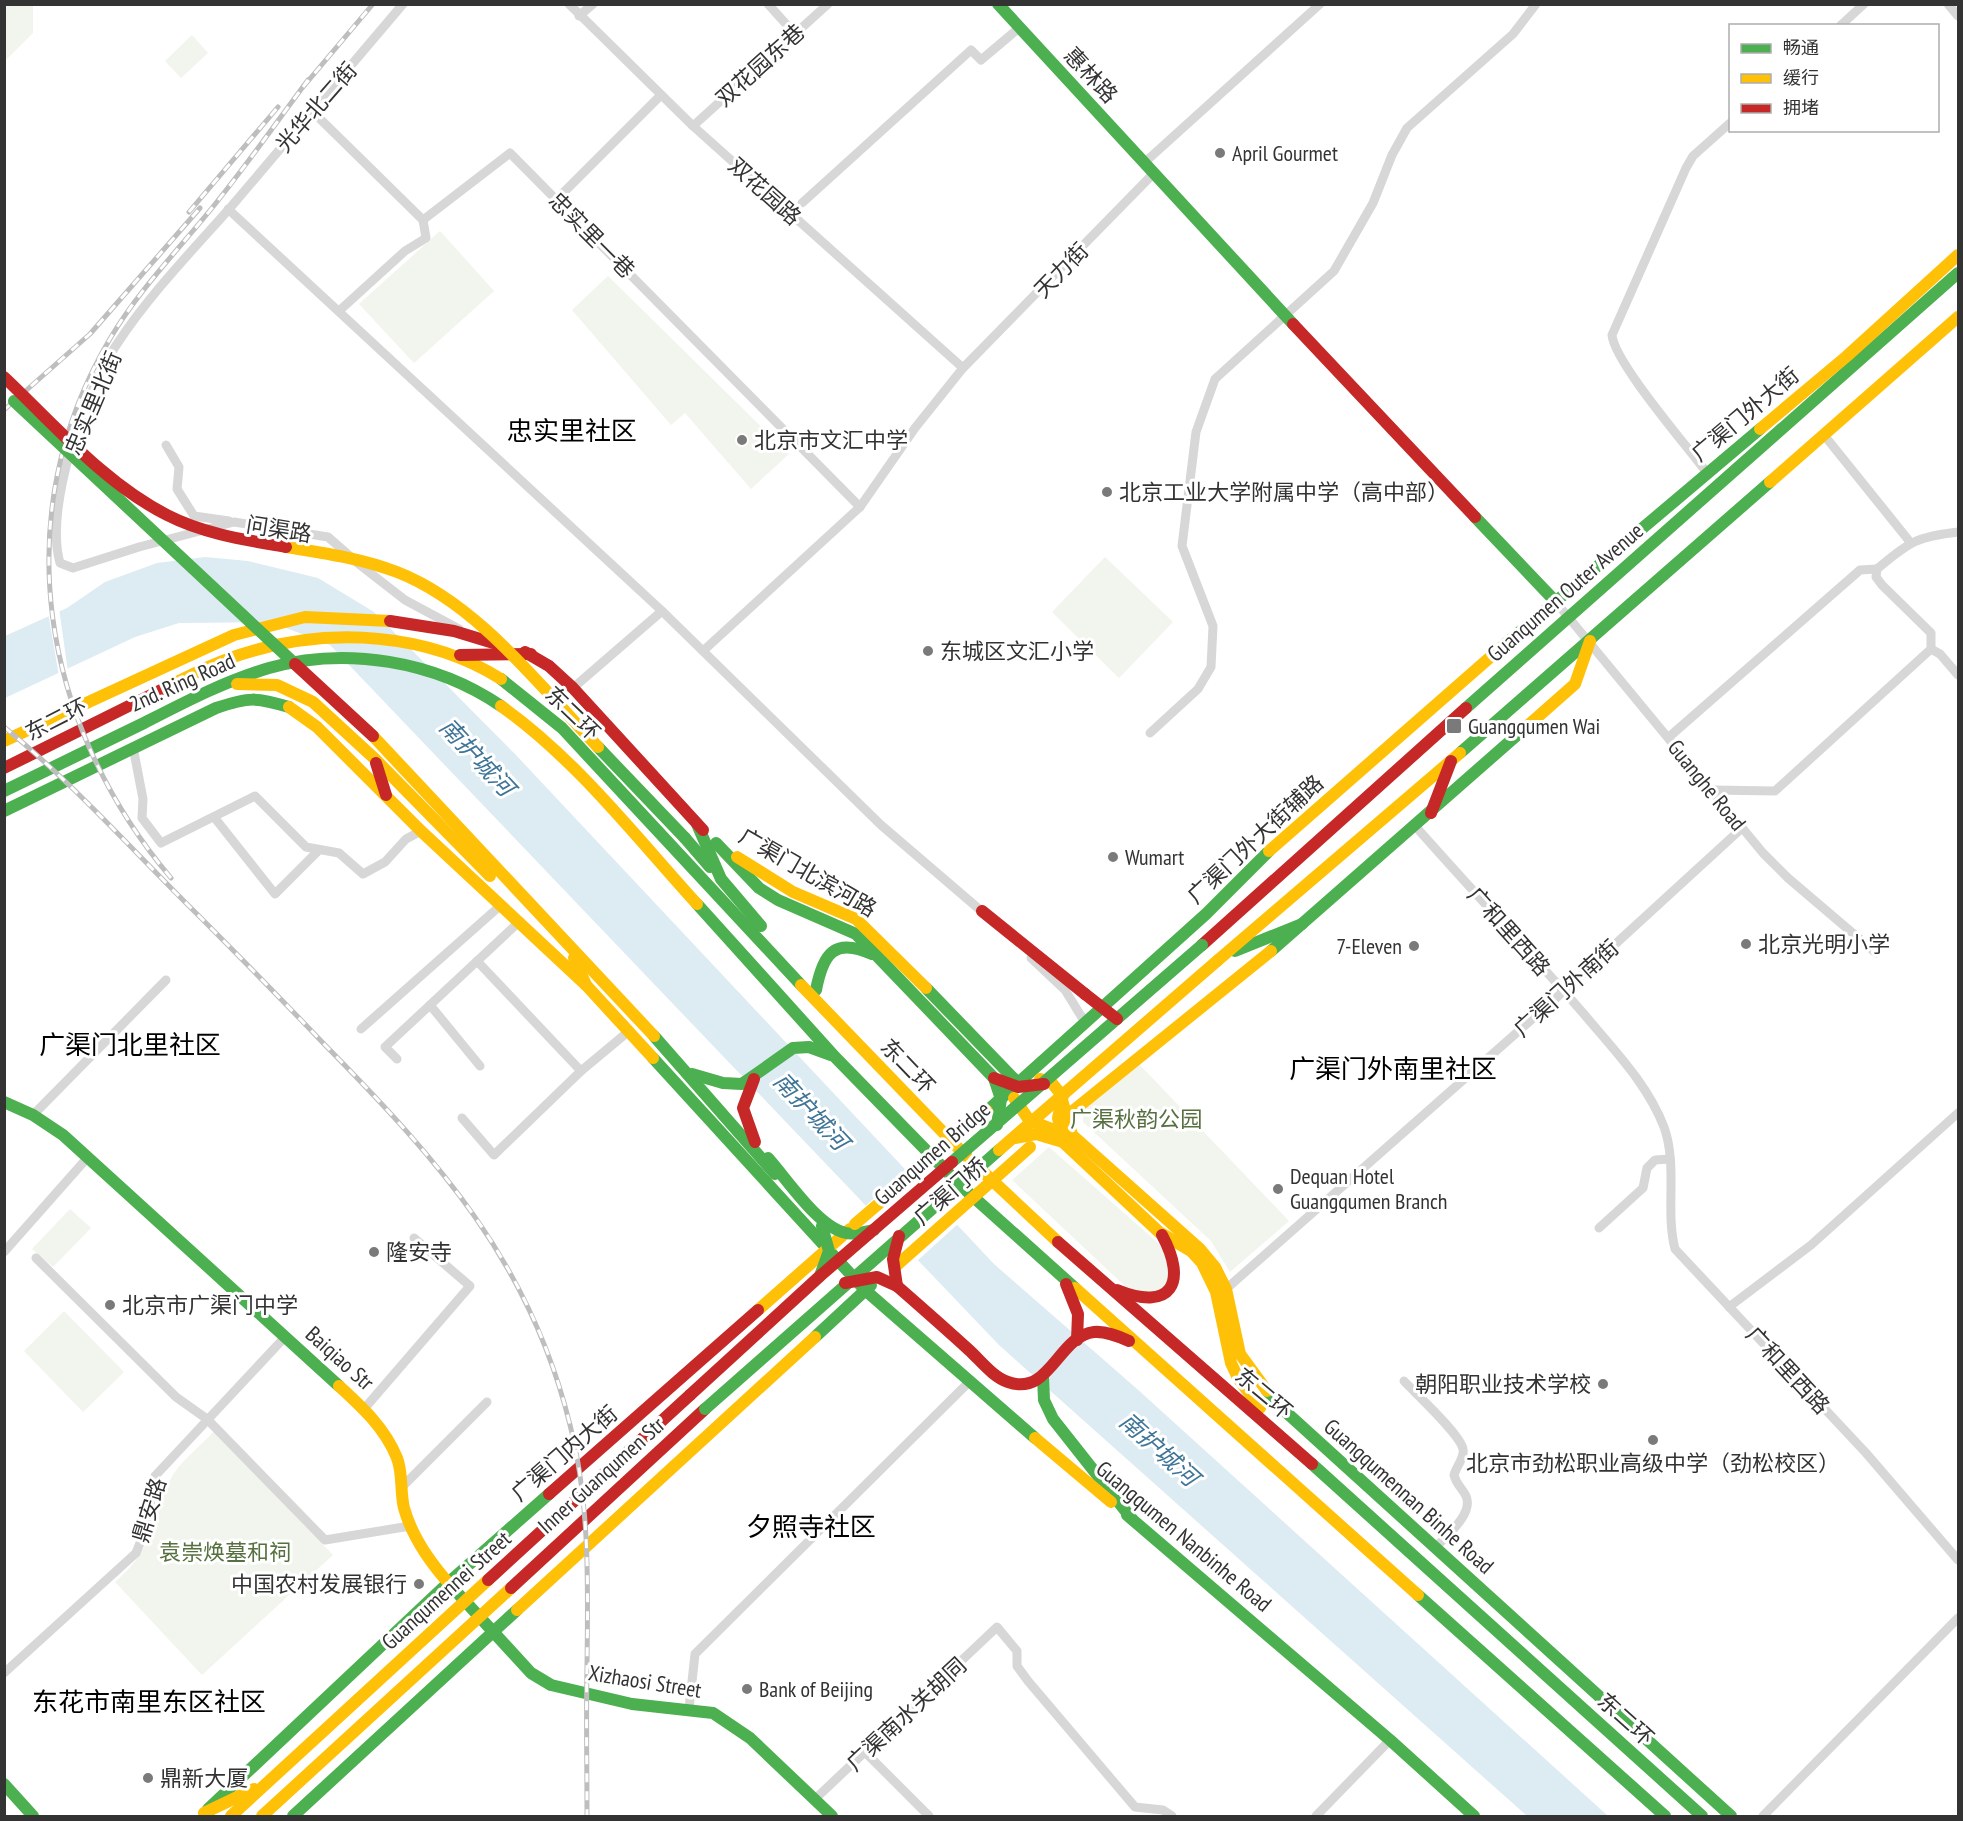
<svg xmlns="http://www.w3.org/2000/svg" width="1963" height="1821" viewBox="0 0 1963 1821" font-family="'PT Sans Narrow','Noto Sans SC',sans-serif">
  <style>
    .green { fill: #f1f5ed }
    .water { fill: #ddebf3 }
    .pier { fill: #fff }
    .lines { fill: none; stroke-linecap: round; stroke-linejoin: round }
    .street { stroke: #d7d7d7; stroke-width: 9 }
    .fast { stroke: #4caf50; stroke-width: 12 }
    .slow { stroke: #ffc107; stroke-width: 12 }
    .jam { stroke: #c62828; stroke-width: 12 }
    .rail-casing { stroke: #bebebe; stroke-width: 5 }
    .rail { stroke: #fff; stroke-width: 3; stroke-dasharray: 9; stroke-linecap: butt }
    .fast-bridge { stroke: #4caf50; stroke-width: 12 }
    .slow-bridge { stroke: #ffc107; stroke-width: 12 }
    .jam-bridge { stroke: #c62828; stroke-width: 12 }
    .poi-dot { fill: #7a7a7a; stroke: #fff; stroke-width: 2 }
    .labels { text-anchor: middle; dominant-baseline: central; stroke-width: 6; stroke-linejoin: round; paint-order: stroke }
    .street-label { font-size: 22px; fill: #333; stroke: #fff }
    .poi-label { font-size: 22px; fill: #333; stroke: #fff; text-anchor: start }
    .park-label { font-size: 22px; fill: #56703f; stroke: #fff }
    .water-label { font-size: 24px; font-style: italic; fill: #3f7597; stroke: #fff }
    .quarter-label { font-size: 26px; fill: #000; stroke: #fff }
  </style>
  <rect width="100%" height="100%" fill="#fff"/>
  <!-- green -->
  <g class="green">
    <path d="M5 4 33 5V33L5 61Z"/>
    <path d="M192 35 208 53 181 78 165 61Z"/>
    <path d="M440 231 494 291 414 363 359 304Z"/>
    <path d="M608 276 789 454 751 489 685 413 671 425 572 310Z"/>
    <path d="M1105 557 1173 622 1119 678 1052 612Z"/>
    <path d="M1138 1063 1289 1221 1230 1272 1211 1241 1083 1122V1114L1087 1107Z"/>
    <path d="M1049 1147 1165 1249C1171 1269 1174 1281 1155 1293L1128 1289 1012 1180Z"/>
    <path d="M70 1209 91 1228 53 1267 32 1249Z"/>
    <path d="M64 1311 124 1372 83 1412 24 1351Z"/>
    <path d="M214 1431 333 1555 202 1675 115 1582C155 1548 150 1522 170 1480 179 1462 201 1446 214 1431Z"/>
  </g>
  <!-- water -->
  <path class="water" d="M205 557 248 561 318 578 374 612 514 753 994 1264 1136 1388 1608 1816H1527L999 1345 330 645 271 622 179 623 135 637 5 698V636L67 608 105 582 157 563Z"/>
  <!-- pier -->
  <g class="pier">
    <path d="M59 608 68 672 59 676 48 613Z"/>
    <path d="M908 1168 959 1223 916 1262 863 1208Z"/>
  </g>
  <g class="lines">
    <!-- street -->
    <g class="street">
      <path d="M403 4C345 72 288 140 230 208 191 252 150 294 117 344 85 391 44 507 60 563L73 568 139 547 234 522 328 537 360 565 405 600 459 629"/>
      <path d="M569 4 693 126 963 368 1153 174"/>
      <path d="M768 4 795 34"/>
      <path d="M1948 4 1958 16"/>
      <path d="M579 16 593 4"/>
      <path d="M1840 26 1864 4"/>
      <path d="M312 111 423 220 510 153 860 507"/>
      <path d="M693 126 828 4"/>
      <path d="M1144 163 1320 4"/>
      <path d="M557 199 661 95"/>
      <path d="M802 203 971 50 981 60 1019 28"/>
      <path d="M228 209 662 611 573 688"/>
      <path d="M339 311 405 251 426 238 423 220"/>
      <path d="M1824 435 1910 542"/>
      <path d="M166 445 179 467 177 489 194 516 229 521"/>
      <path d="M1707 473C1688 447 1614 362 1612 335L1686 168 1693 156 1730 123"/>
      <path d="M1555 601 1763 853 1788 878 1876 953"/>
      <path d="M662 611 881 825 986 915"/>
      <path d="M1931 649 1940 654 1958 675"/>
      <path d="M703 651 860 507 915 428 963 368"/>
      <path d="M1150 733 1198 689 1211 667 1213 626 1182 546 1196 432 1215 379 1334 271 1373 203 1392 155 1407 128 1513 34 1536 4"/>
      <path d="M1669 737 1860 570 1877 569"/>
      <path d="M133 747 143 799 142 818 161 843 255 796 306 847 339 853 363 874 385 862 406 839 421 831"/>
      <path d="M1712 790 1775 791 1931 649V633L1882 585 1876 577 1877 569C1910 542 1915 537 1958 532"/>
      <path d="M214 817 275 894 319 850"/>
      <path d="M1416 827C1471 889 1528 950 1583 1013 1613 1049 1647 1083 1664 1127 1678 1166 1665 1210 1675 1249L1866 1453 1958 1560"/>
      <path d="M1031 958 1065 990 1086 1024"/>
      <path d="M477 961 581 1071"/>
      <path d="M430 1005 480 1066"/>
      <path d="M361 1029 501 905"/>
      <path d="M397 1059 385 1047 520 921"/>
      <path d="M33 1115 166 980"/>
      <path d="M462 1118 494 1155 581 1071 629 1031"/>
      <path d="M1599 1228 1643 1188 1647 1168 1655 1160 1670 1159"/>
      <path d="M4 1252 88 1157"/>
      <path d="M36 1258 176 1397 207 1419 325 1540 410 1526"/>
      <path d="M1226 1289 1564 991 1742 828"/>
      <path d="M1729 1307 1811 1245 1958 1113"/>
      <path d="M1404 1381C1416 1394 1460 1434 1463 1449 1465 1457 1456 1467 1454 1475 1456 1484 1462 1488 1466 1496 1474 1514 1446 1536 1435 1548"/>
      <path d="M364 1409 470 1286 414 1238"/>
      <path d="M401 1488 487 1402"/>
      <path d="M4 1673 136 1553 146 1528 155 1476 285 1337"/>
      <path d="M689 1709 695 1654 969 1382"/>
      <path d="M865 1752 929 1816"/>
      <path d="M814 1800 997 1627 1017 1651V1666L1028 1681 1135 1807 1163 1810 1172 1816"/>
      <path d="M1316 1816 1390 1740"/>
      <path d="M1763 1816 1958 1618"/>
    </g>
    <!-- fast -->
    <g class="fast">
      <path d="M998 4 1293 324"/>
      <path d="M1475 517 1555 601"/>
      <path d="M1503 646 1760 429"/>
      <path d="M501 679 562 728 801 985"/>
      <path d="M1466 708 1958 273"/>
      <path d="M1460 753 1770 482"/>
      <path d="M4 791C51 768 97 746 144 723 185 702 225 681 269 668 346 646 435 661 501 706"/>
      <path d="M4 811 216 708C249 697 256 697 289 707"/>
      <path d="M697 824 721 879 761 926"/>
      <path d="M685 838 710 867"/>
      <path d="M716 843 759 888 778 900 856 934 994 1078"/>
      <path d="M697 904 835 1057 960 1185 1075 1288"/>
      <path d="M1235 951 1302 924"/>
      <path d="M1271 951 1524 729"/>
      <path d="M926 988 1018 1083 1022 1082"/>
      <path d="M816 990C823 954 834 937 872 954"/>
      <path d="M654 1036 775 1174"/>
      <path d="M653 1058 865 1290 1035 1438"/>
      <path d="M692 1074 723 1083 742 1084 793 1048 809 1047 831 1055"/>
      <path d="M4 1102 33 1115 63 1135 339 1386"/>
      <path d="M987 1111 1206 914 1269 851"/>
      <path d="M815 1337 871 1285"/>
      <path d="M1043 1377 1044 1400 1053 1419 1132 1519"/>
      <path d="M1267 1391 1276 1403 1731 1816"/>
      <path d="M1312 1464 1702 1816"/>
      <path d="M1127 1515 1390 1740 1474 1816"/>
      <path d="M452 1587 531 1673 551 1685 632 1704 713 1713 750 1738 832 1816"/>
      <path d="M1418 1595 1665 1816"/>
      <path d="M4 1784 33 1816"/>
      <path d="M208 1809 448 1583 549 1494"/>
      <path d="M293 1816 517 1610"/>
    </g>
    <!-- slow -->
    <g class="slow">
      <path d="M1760 429 1847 356 1958 255"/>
      <path d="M1770 482 1958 317"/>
      <path d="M237 684 277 685 313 702 375 759 490 876"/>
      <path d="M165 688C193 674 220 660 249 652 332 627 428 633 501 679"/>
      <path d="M501 706C577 760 635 836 697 904"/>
      <path d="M289 707 317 727 421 831 586 985 653 1058"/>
      <path d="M1524 729 1575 684 1590 641"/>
      <path d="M373 736 654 1036"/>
      <path d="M4 741 234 635 305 617 390 621"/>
      <path d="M1269 851 1503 646"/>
      <path d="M737 857 793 892 856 919 926 988"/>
      <path d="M574 958 586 985"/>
      <path d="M1217 961 1460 753"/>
      <path d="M801 985 965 1155 1058 1242"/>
      <path d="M1040 1079 1051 1082 1060 1093 1072 1135 1200 1249 1215 1267 1226 1289 1240 1354 1267 1391"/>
      <path d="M1014 1098 1029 1120 1052 1129"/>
      <path d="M1063 1119 1271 951"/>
      <path d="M1063 1142 1159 1232 1191 1251 1202 1263 1216 1292 1231 1363 1238 1378 1260 1408"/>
      <path d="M1075 1288 1418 1595"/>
      <path d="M758 1310 850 1229"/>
      <path d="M339 1386C362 1407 385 1428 397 1458 403 1473 400 1492 404 1508 412 1537 432 1565 452 1587"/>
      <path d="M1035 1438 1111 1502"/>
      <path d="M517 1610 815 1337"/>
      <path d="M204 1813 254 1789"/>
      <path d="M231 1816 488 1580"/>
      <path d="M262 1816 511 1588"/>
    </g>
    <!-- jam -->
    <g class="jam">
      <path d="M1293 324 1475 517"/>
      <path d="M390 621 454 631 500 645"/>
      <path d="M525 652 549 666 573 688 703 830"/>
      <path d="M460 655 531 654"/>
      <path d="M376 763 386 795"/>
      <path d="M4 768 165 688"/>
      <path d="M1431 813 1451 761"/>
      <path d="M982 911 1085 994"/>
      <path d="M1202 945 1466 708"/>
      <path d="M754 1079 743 1108 755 1142"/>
      <path d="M1058 1242 1312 1464"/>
      <path d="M1066 1284 1078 1314 1077 1340"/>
      <path d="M897 1286C921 1307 945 1328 969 1350 981 1361 993 1377 1008 1382 1050 1397 1058 1336 1094 1332 1106 1331 1118 1336 1129 1341"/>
      <path d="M1117 1290C1171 1312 1188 1283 1162 1235"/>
      <path d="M549 1494 758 1310"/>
      <path d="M488 1580 690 1395"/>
      <path d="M511 1588 705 1409"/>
    </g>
    <!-- rail casing -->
    <g class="rail-casing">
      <g id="rail">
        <path d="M303 87 373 4"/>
        <path d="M189 212 278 107"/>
        <path d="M4 410 90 334 200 208"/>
        <path d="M4 727C73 783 134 852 197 914 240 957 283 1001 325 1045 439 1161 530 1262 570 1425 590 1503 588 1586 587 1666 586 1716 587 1766 587 1816"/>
        <path d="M171 878C41 724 5 514 111 337 139 290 178 250 212 208 246 166 276 123 308 80"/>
      </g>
    </g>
    <!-- rail -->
    <use href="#rail" class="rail"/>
    <!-- fast-bridge -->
    <g class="fast-bridge">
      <path d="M14 401 295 664"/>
      <path d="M598 747 685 838"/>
      <path d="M994 1078 1001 1099 997 1125"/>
      <path d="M768 1158C787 1179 818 1227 846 1233 855 1235 865 1232 874 1230"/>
      <path d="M952 1162 1202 945"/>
      <path d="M820 1276 829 1251 822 1226"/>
      <path d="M705 1409 999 1150"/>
    </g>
    <!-- slow-bridge -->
    <g class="slow-bridge">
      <path d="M286 547C323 553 361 558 397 572 477 603 540 686 598 747"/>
      <path d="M1063 1095 1058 1118 1063 1142"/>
      <path d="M1015 1138 1036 1134 1063 1142"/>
      <path d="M999 1150 1217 961"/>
      <path d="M855 1224 987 1111"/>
      <path d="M897 1265 1030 1147"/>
    </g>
    <!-- jam-bridge -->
    <g class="jam-bridge">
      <path d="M4 377C55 425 104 483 167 515 204 534 246 540 286 547"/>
      <path d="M295 664 373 736"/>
      <path d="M1085 994 1117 1019"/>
      <path d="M994 1078 1018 1087 1044 1084"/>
      <path d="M845 1283 877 1277 897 1286"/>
      <path d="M897 1286 893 1259 899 1236"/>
      <path d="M690 1395 820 1276 952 1162"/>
    </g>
  </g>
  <!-- markers -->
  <g class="poi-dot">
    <circle cx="1220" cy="153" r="6"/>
    <circle cx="742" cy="440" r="6"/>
    <circle cx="1107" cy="492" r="6"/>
    <circle cx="928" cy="651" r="6"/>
    <rect x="1446" y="718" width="16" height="16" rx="3"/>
    <circle cx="1113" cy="857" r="6"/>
    <circle cx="1746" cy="944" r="6"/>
    <circle cx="1414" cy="946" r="6"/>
    <circle cx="1278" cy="1189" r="6"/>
    <circle cx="374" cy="1252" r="6"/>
    <circle cx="110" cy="1305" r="6"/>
    <circle cx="1603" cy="1384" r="6"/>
    <circle cx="1653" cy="1440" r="6"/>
    <circle cx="419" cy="1584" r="6"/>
    <circle cx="747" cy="1689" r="6"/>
    <circle cx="148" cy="1778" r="6"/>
  </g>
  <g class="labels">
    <!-- street labels -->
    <g class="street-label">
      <text transform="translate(760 65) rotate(-42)">双花园东巷</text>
      <text transform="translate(1091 75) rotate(47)">惠林路</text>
      <text transform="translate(316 107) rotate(-49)">光华北二街</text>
      <text transform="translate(765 191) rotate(42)">双花园路</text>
      <text transform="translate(592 235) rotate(45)">忠实里一巷</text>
      <text transform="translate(1061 270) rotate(-46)">天力街</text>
      <text transform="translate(93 403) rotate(-67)">忠实里北街</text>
      <text transform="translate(1745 414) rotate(-40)">广渠门外大街</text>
      <text transform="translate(279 529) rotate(9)">问渠路</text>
      <text transform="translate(1565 592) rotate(-41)">Guanqumen Outer Avenue</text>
      <text transform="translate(182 682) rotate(-24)">2nd. Ring Road</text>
      <text transform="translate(573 713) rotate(44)">东二环</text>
      <text transform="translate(56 719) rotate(-27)">东二环</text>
      <text transform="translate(1707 785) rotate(51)">Guanghe Road</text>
      <text transform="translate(1255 839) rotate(-43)">广渠门外大街辅路</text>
      <text transform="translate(808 872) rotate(30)">广渠门北滨河路</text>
      <text transform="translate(1509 931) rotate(48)">广和里西路</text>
      <text transform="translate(1566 988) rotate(-42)">广渠门外南街</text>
      <text transform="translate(908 1066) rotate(46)">东二环</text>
      <text transform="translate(932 1153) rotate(-41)">Guanqumen Bridge</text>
      <text transform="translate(950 1191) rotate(-41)">广渠门桥</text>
      <text transform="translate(340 1358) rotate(42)">Baiqiao Str</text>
      <text transform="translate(1788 1370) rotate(47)">广和里西路</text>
      <text transform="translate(1264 1393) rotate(40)">东二环</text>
      <text transform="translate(564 1453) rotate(-41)">广渠门内大街</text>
      <text transform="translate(601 1475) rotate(-42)">Inner Guanqumen Str</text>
      <text transform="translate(1409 1496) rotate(42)">Guangqumennan Binhe Road</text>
      <text transform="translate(149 1510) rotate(-73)">鼎安路</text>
      <text transform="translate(1184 1536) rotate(40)">Guangqumen Nanbinhe Road</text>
      <text transform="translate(446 1590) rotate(-42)">Guanqumennei Street</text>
      <text transform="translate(645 1681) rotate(9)">Xizhaosi Street</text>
      <text transform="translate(906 1714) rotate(-43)">广渠南水关胡同</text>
      <text transform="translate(1626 1719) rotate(42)">东二环</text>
    </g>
    <!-- poi labels -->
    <g class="poi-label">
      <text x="1232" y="153">April Gourmet</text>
      <text x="754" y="440">北京市文汇中学</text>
      <text x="1119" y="492">北京工业大学附属中学（高中部）</text>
      <text x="940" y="651">东城区文汇小学</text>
      <text x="1468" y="726">Guangqumen Wai</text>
      <text x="1125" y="857">Wumart</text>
      <text x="1758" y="944">北京光明小学</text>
      <text x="1402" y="946" text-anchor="end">7-Eleven</text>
      <text x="1290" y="1176">Dequan Hotel<tspan x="1290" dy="25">Guangqumen Branch</tspan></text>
      <text x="386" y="1252">隆安寺</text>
      <text x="122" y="1305">北京市广渠门中学</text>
      <text x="1591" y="1384" text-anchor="end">朝阳职业技术学校</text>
      <text x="1653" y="1463" text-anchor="middle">北京市劲松职业高级中学（劲松校区）</text>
      <text x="407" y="1584" text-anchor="end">中国农村发展银行</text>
      <text x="759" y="1689">Bank of Beijing</text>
      <text x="160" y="1778">鼎新大厦</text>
    </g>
    <!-- park labels -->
    <g class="park-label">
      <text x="1136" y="1119">广渠秋韵公园</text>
      <text x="225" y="1552">袁崇焕墓和祠</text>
    </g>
    <!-- water labels -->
    <g class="water-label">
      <text transform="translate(477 757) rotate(47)">南护城河</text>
      <text transform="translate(811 1111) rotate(47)">南护城河</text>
      <text transform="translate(1159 1449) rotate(42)">南护城河</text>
    </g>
    <!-- quarter labels -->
    <g class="quarter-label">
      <text x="572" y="430">忠实里社区</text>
      <text x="130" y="1044">广渠门北里社区</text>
      <text x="1393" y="1068">广渠门外南里社区</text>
      <text x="811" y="1526">夕照寺社区</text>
      <text x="149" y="1701">东花市南里东区社区</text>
    </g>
  </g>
  <!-- border -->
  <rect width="1963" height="1821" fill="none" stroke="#333333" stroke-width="12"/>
  <!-- legend -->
  <rect x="1729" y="24" width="210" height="108" fill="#ffffff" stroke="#adadad" stroke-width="1.5"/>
  <rect x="1741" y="44" width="30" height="9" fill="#4caf50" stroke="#adadad" stroke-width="1.5"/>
  <text x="1783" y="54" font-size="18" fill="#333333">畅通</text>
  <rect x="1741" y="74" width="30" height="9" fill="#ffc107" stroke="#adadad" stroke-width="1.5"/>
  <text x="1783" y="84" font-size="18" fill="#333333">缓行</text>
  <rect x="1741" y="104" width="30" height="9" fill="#c62828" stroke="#adadad" stroke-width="1.5"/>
  <text x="1783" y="114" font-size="18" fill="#333333">拥堵</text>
</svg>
